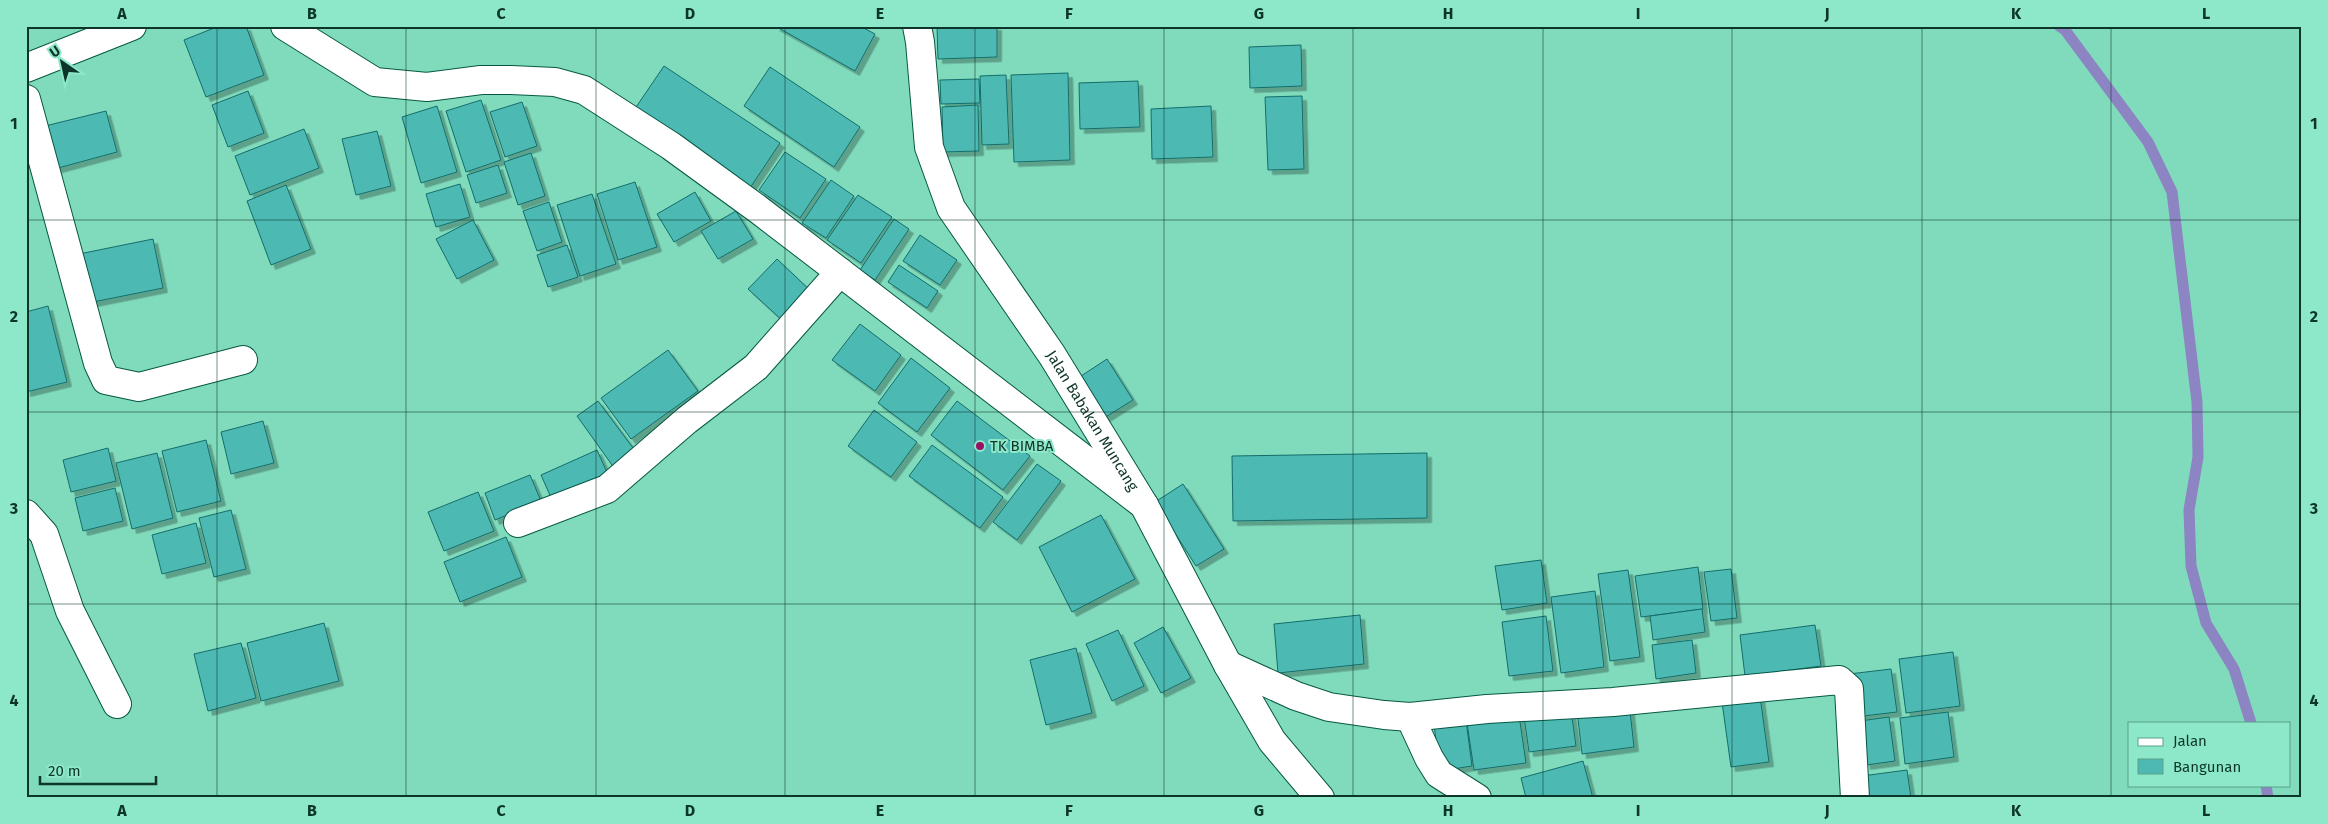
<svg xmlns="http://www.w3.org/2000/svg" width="2328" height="824" viewBox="0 0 2328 824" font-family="'Fira Sans',sans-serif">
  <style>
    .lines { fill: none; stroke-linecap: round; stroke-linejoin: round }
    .stream { stroke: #8d84c3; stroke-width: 11 }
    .building { fill: #4eb9b3; stroke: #136d69; filter: url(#shadow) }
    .street-casing { stroke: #065844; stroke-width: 30 }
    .secondary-casing { stroke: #065844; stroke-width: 30 }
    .street { stroke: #fff; stroke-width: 28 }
    .secondary { stroke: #fff; stroke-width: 28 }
    .grid { fill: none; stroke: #0e352a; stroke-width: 1; stroke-opacity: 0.55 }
    .poi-dot { fill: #980f64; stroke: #8de8c9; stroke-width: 2 }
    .labels { text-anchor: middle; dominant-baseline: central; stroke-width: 4; stroke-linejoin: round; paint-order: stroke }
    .street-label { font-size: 15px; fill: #0e352a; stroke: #8de8c9 }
    .poi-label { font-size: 15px; fill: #0e352a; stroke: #8de8c9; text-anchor: start }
    .neatline { fill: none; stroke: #0e352a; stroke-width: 2 }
    .grid-label { font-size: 16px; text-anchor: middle; font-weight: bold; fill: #0e352a }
  </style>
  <defs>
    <filter id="shadow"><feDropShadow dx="4.5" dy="4.5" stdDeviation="0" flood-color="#0004"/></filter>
  </defs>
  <rect width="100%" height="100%" fill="#80dbbc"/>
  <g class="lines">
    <!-- stream -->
    <g class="stream">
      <path d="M2059 26 2065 30 2148 142 2172 192 2197 402 2198 457 2189 510 2191 566 2206 623 2234 669 2251 723"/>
      <path d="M2266 785 2268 798"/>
    </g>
  </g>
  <!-- building -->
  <g class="building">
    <path d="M219 26H246L264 75 206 97 184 40Z"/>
    <path d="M775 26H860L875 34 855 71Z"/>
    <path d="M937 26H997V57L938 59Z"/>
    <path d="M1301 45 1302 86 1250 88 1249 47Z"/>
    <path d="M664 66 780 143 748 191 632 113Z"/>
    <path d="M770 67 860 127 834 167 744 106Z"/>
    <path d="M1068 73 1070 160 1014 162 1011 75Z"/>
    <path d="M1006 75 1009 144 982 145 980 76Z"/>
    <path d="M979 79 980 103 941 104 940 80Z"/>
    <path d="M1138 81 1140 127 1080 129 1079 83Z"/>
    <path d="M248 91 264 133 228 147 212 105Z"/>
    <path d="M1302 96 1304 169 1268 170 1265 97Z"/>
    <path d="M481 100 501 160 466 172 446 111Z"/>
    <path d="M522 102 537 146 505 157 490 112Z"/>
    <path d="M978 105 979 151 943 152 942 107Z"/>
    <path d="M437 106 457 172 421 183 402 117Z"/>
    <path d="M1211 106 1213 157 1152 159 1151 109Z"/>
    <path d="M106 111 117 152 47 171 37 128Z"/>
    <path d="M304 129 319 168 250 195 235 156Z"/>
    <path d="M377 131 391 186 356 195 342 139Z"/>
    <path d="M785 152 826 179 800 218 759 190Z"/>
    <path d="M531 153 545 196 518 205 504 162Z"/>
    <path d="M498 165 507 193 476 203 467 175Z"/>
    <path d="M831 180 854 196 826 238 802 223Z"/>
    <path d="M635 182 657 247 618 260 597 194Z"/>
    <path d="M460 184 470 217 436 227 426 194Z"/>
    <path d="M286 185 311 249 271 265 247 201Z"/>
    <path d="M695 192 711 221 674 242 657 214Z"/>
    <path d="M592 194 616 264 580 276 557 205Z"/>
    <path d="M858 195 892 217 861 263 827 240Z"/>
    <path d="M549 202 562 242 537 251 523 211Z"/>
    <path d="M736 211 753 239 718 259 701 231Z"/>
    <path d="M894 219 909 229 875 280 860 270Z"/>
    <path d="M473 220 494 260 457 279 436 239Z"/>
    <path d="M920 235 957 260 940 285 903 261Z"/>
    <path d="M153 239 163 288 88 303 79 254Z"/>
    <path d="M567 245 578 277 548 287 537 255Z"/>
    <path d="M777 259 813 293 785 323 748 289Z"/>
    <path d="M899 265 938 291 927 308 888 282Z"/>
    <path d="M48 306 67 382 26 392V312Z"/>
    <path d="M860 324 901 355 875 391 832 360Z"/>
    <path d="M668 350 698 391 631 439 601 398Z"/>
    <path d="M911 358 950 388 917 432 878 403Z"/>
    <path d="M1107 359 1133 400 1104 418 1078 378Z"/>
    <path d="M598 401 639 456 617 472 577 416Z"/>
    <path d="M957 401 1030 456 1003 490 931 435Z"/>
    <path d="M874 410 917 442 891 477 848 446Z"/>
    <path d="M263 421 274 463 231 474 221 432Z"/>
    <path d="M206 440 221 501 177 512 162 451Z"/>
    <path d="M932 445 1003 497 980 528 909 476Z"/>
    <path d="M108 448 116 481 71 492 63 460Z"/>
    <path d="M597 450 609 477 553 502 541 475Z"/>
    <path d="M157 453 173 518 132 529 116 463Z"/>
    <path d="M1427 453V518L1233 521 1232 456Z"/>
    <path d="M1037 464 1061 481 1017 540 993 522Z"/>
    <path d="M530 475 541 501 495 520 485 493Z"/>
    <path d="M1183 484 1224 549 1196 566 1155 502Z"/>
    <path d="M115 488 123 521 83 531 75 498Z"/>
    <path d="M478 492 494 531 444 551 428 512Z"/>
    <path d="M231 510 246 569 214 577 199 518Z"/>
    <path d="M1101 515 1135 579 1072 612 1039 547Z"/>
    <path d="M196 523 206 563 162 574 152 535Z"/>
    <path d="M506 537 522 577 460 602 444 562Z"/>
    <path d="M1541 560 1547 603 1502 610 1495 566Z"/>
    <path d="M1698 567 1703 609 1641 617 1635 576Z"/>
    <path d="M1731 569 1737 618 1711 621 1704 572Z"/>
    <path d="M1628 570 1640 657 1610 661 1598 574Z"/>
    <path d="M1595 591 1604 667 1561 673 1551 597Z"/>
    <path d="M1702 609 1705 632 1653 640 1650 616Z"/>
    <path d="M1360 615 1364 664 1278 673 1274 624Z"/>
    <path d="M1546 616 1553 671 1509 676 1502 622Z"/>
    <path d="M324 623 339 681 261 701 247 643Z"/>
    <path d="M1815 625 1821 666 1745 676 1740 635Z"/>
    <path d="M1163 627 1191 678 1161 693 1134 643Z"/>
    <path d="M1118 630 1144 686 1112 701 1086 644Z"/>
    <path d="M1692 640 1696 673 1656 679 1652 645Z"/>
    <path d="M241 643 256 698 208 711 194 654Z"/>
    <path d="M1076 648 1092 713 1046 725 1030 660Z"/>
    <path d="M1953 652 1960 706 1906 713 1899 659Z"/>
    <path d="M1891 669 1897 712 1855 717 1849 674Z"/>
    <path d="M1760 696 1769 762 1731 767 1722 702Z"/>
    <path d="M1629 702 1634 747 1582 754 1577 710Z"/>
    <path d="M1571 710 1576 746 1529 752 1524 717Z"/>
    <path d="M1948 712 1954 757 1905 764 1900 718Z"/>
    <path d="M1465 713 1472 766 1440 771 1433 717Z"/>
    <path d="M1519 715 1526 763 1474 770 1467 723Z"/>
    <path d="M1889 717 1895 761 1866 765 1860 721Z"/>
    <path d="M1583 761 1593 798H1526L1521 778Z"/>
    <path d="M1907 770 1911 798H1865L1862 776Z"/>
  </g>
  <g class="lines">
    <!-- street casing -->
    <g class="street-casing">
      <g id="street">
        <path d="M285 26 375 82 427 87 481 80H511L555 82 584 90 671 146 759 210 1144 505"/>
        <path d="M26 68 132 26"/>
        <path d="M26 99 98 363 106 380 139 387 243 360"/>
        <path d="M26 514 44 534 70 611 117 704"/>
        <path d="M518 523 607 489 687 420 756 367 840 272"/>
        <path d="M1228 665 1296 696 1329 707 1384 715 1410 717 1487 709 1613 702 1839 680 1849 689 1855 798"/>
        <path d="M1410 717 1429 758 1439 774 1477 798"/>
      </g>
    </g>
    <!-- secondary casing -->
    <g class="secondary-casing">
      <g id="secondary">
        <path id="s1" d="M917 26 920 42 929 147 951 208 1052 355 1144 505 1228 665 1272 741 1320 798"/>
      </g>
    </g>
    <!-- street -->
    <use href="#street" class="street"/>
    <!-- secondary -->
    <use href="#secondary" class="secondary"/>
  </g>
  <!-- grid -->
  <path class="grid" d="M217 26V798M406 26V798M596 26V798M785 26V798M975 26V798M1164 26V798M1353 26V798M1543 26V798M1732 26V798M1922 26V798M2111 26V798M26 220H2302M26 412H2302M26 604H2302"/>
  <!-- markers -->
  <circle class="poi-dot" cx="980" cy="446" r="5"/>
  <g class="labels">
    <!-- street labels -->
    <g class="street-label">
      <text stroke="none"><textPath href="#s1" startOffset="442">Jalan Babakan Muncang</textPath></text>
    </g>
    <!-- poi labels -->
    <g class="poi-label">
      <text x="990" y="446">TK BIMBA</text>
    </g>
  </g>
  <!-- border -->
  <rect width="2328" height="824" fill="none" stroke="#8de8c9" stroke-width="55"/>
  <!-- legend -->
  <rect x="2128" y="722" width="162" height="65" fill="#8de8c9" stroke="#5aa089"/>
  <rect x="2138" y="738" width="25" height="8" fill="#ffffff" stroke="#5aa089"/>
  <text x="2173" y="746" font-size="15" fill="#0e352a">Jalan</text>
  <rect x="2138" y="759" width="25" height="15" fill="#4eb9b3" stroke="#5aa089"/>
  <text x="2173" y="772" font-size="15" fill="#0e352a">Bangunan</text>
  <!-- north arrow -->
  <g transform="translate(62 62) rotate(326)" stroke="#8de8c9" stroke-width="4" paint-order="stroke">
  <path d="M0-4L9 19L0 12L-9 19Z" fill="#0e352a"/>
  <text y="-8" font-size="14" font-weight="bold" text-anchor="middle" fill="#0e352a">U</text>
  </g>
  <!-- scale -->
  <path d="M40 776v8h116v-8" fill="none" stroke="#0e352a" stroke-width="2.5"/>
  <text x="48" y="776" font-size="15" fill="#0e352a" stroke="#8de8c9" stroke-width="4" paint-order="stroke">20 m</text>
  <rect x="28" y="28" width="2272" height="768" class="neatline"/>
  <g class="grid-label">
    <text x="122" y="19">A</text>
    <text x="312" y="19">B</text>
    <text x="501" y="19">C</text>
    <text x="690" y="19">D</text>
    <text x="880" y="19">E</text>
    <text x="1069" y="19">F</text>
    <text x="1259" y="19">G</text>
    <text x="1448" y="19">H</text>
    <text x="1638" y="19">I</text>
    <text x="1827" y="19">J</text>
    <text x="2016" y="19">K</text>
    <text x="2206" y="19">L</text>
    <text x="14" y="129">1</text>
    <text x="2314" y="129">1</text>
    <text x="14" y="322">2</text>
    <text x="2314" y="322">2</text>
    <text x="14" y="514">3</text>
    <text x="2314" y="514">3</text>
    <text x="14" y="706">4</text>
    <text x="2314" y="706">4</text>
    <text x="122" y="816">A</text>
    <text x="312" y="816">B</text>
    <text x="501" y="816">C</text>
    <text x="690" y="816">D</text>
    <text x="880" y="816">E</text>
    <text x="1069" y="816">F</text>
    <text x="1259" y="816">G</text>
    <text x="1448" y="816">H</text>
    <text x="1638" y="816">I</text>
    <text x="1827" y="816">J</text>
    <text x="2016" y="816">K</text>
    <text x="2206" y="816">L</text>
  </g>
</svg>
